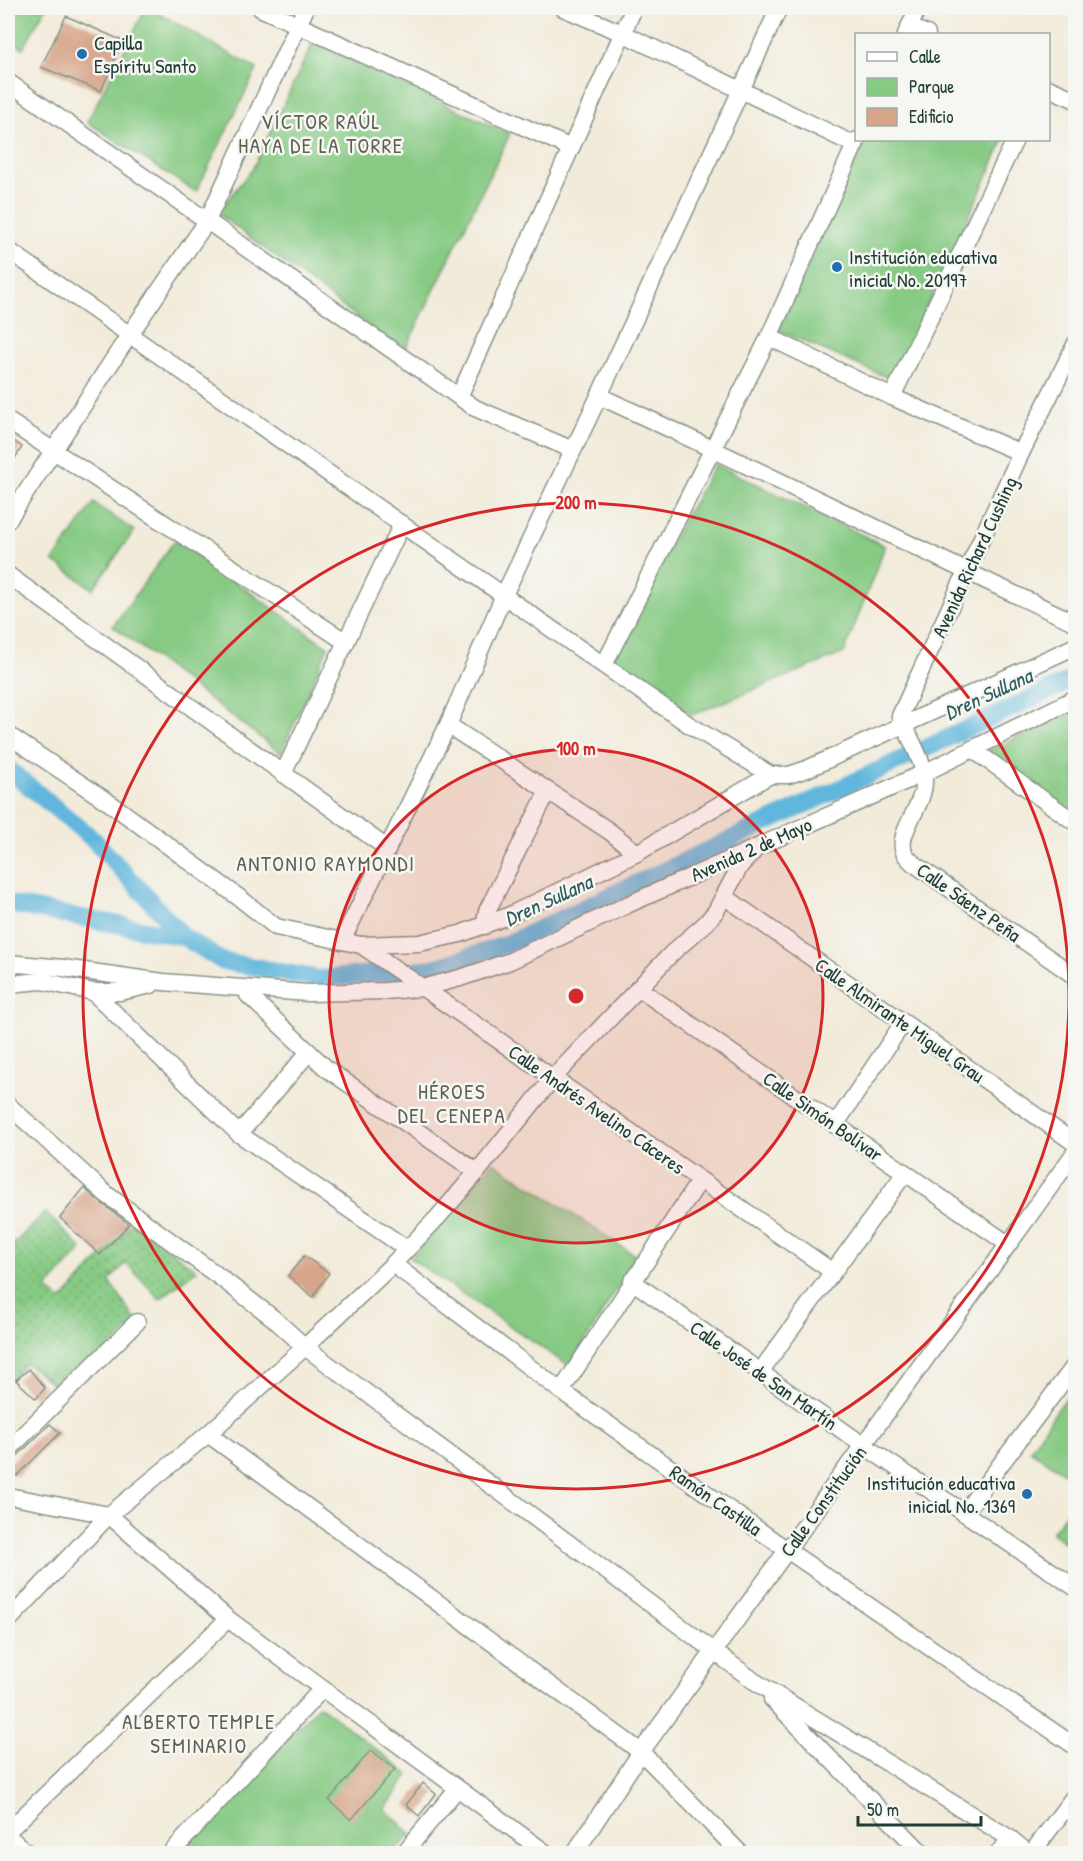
<svg xmlns="http://www.w3.org/2000/svg" width="1083" height="1861" viewBox="0 0 1083 1861" font-family="'Patrick Hand',sans-serif">
  <style>
    .grass { fill: url(#grass-dots); stroke: #53845c; stroke-width: 1.5 }
    .park { fill: #87ca84; stroke: #53845c; stroke-width: 1.5 }
    .lines { fill: none; stroke-linecap: round; stroke-linejoin: round }
    .canal { stroke: #60b6dc; stroke-width: 18 }
    .building { fill: #d7a58a }
    .minor-casing { stroke: #889487; stroke-width: 19 }
    .minor { stroke: #fff; stroke-width: 16 }
    .ring { fill: none; stroke: #d62828; stroke-width: 3 }
    .poi-dot { fill: #1f6fb2; stroke: #f6f6f2; stroke-width: 2 }
    .labels { text-anchor: middle; dominant-baseline: central; stroke-width: 5; stroke-linejoin: round; paint-order: stroke }
    .poi-label { font-size: 20px; fill: #1f3d34; stroke: #f6f6f2; text-anchor: start }
    .street-label { font-size: 20px; fill: #1f3d34; stroke: #f6f6f2 }
    .neighbourhood-label { font-size: 21px; letter-spacing: 1.5px; fill: #5f6152; stroke: #f6f6f2 }
    .water-label { font-size: 21px; font-style: italic; fill: #2f5b5e; stroke: #f6f6f2 }
    .centre { fill: #d62828; stroke: #f6f6f2; stroke-width: 3 }
    .ring-label { font-size: 18px; text-anchor: middle; font-weight: bold; fill: #d62828; stroke: #f6f6f2; stroke-width: 5; stroke-linejoin: round; paint-order: stroke }
  </style>
  <defs>
    <pattern id="grass-dots" width="8" height="8" patternUnits="userSpaceOnUse" patternTransform="scale(1.5)"><rect width="8" height="8" fill="#87ca84"/><path d="M2 2h.1M6 6h.1" fill="none" stroke="#6ea56d" stroke-width="1.8" stroke-linecap="round"/></pattern>
  </defs>
  <rect width="100%" height="100%" fill="#f6f6f2"/>
  <filter id="ink" filterUnits="userSpaceOnUse"><feTurbulence type="fractalNoise" baseFrequency=".0167" numOctaves="2"/><feDisplacementMap in="SourceGraphic" scale="12" xChannelSelector="R" yChannelSelector="G"/><feConvolveMatrix kernelMatrix="1 2 1 2 8 2 1 2 1" color-interpolation-filters="sRGB"/></filter>
  <filter id="wash" filterUnits="userSpaceOnUse"><feTurbulence type="fractalNoise" baseFrequency=".008" numOctaves="4" result="noise"/><feDisplacementMap in="SourceGraphic" scale="24" xChannelSelector="R" yChannelSelector="G"/><feGaussianBlur stdDeviation="1.35" result="paint"/><feColorMatrix in="noise" values="0 0 0 0 0 0 0 0 0 0 0 0 0 0 0 0 0 1.4 0 .05"/><feComposite in="paint" operator="in"/></filter>
  <g filter="url(#wash)">
    <rect width="100%" height="100%" fill="#f2ebda"/>
    <!-- grass -->
    <path class="grass" d="M45 1212 82 1249 47 1288 61 1301 132 1223 197 1270 160 1299 126 1263 109 1281 137 1322 61 1390 26 1363 8 1383V1245L11 1247Z"/>
    <!-- park -->
    <g class="park">
      <path d="M8 8H46L23 48 8 40Z"/>
      <path d="M146 8H149L257 69 196 192 87 122Z"/>
      <path d="M313 43 510 134 404 352 217 213 253 168Z"/>
      <path d="M866 140H1004L893 380 778 330Z"/>
      <path d="M715 464 885 546 844 653 692 715 607 657Z"/>
      <path d="M94 503 134 531 93 589 53 561Z"/>
      <path d="M175 540 328 647 281 753 113 626Z"/>
      <path d="M1075 712V816L983 753Z"/>
      <path d="M493 1162 636 1256 570 1367 410 1258Z"/>
      <path d="M1075 1384V1480L1030 1450Z"/>
      <path d="M1075 1500V1550L1052 1533Z"/>
      <path d="M319 1705 409 1775 385 1809 411 1834 394 1853 178 1854Z"/>
    </g>
    <g class="lines">
      <!-- canal -->
      <g class="canal">
        <path d="M8 769 93 839 184 937"/>
        <path d="M8 904 184 937 222 961 320 979 434 968 505 945 1076 678"/>
      </g>
    </g>
    <g id="blocks">
      <!-- building -->
      <g class="building">
        <path d="M66 16 123 41 101 91 41 67Z"/>
        <path d="M8 437 22 447 8 470Z"/>
        <path d="M84 1188 100 1202 129 1224 100 1255 60 1218Z"/>
        <path d="M304 1256 329 1273 313 1297 288 1276Z"/>
        <path d="M29 1369 45 1388 36 1399 16 1380Z"/>
        <path d="M50 1424 60 1433 17 1476 8 1473V1465Z"/>
        <path d="M371 1750 395 1769 351 1820 329 1800Z"/>
        <path d="M423 1783 436 1794 419 1816 406 1805Z"/>
      </g>
    </g>
  </g>
  <g filter="url(#ink)">
    <use href="#blocks" fill-opacity="0" stroke="#889487" stroke-width="1.5"/>
    <g class="lines">
      <!-- minor casing -->
      <g class="minor-casing">
        <g id="minor">
          <path d="M260 8 571 148"/>
          <path d="M563 8 622 33 855 145"/>
          <path d="M909 27 927 34"/>
          <path d="M906 34 918 8"/>
          <path d="M8 82 475 408 573 450"/>
          <path d="M1048 88 1076 100"/>
          <path d="M8 250 688 724 771 775H789L807 769 1076 646"/>
          <path d="M769 337 892 397 1021 453"/>
          <path d="M1076 343 1021 453 900 716C908 737 925 760 924 782 924 806 896 833 904 852 905 856 910 860 913 863L1076 977"/>
          <path d="M599 396C759 469 916 549 1076 623"/>
          <path d="M459 397 634 8"/>
          <path d="M892 397 1015 140"/>
          <path d="M8 421 346 642"/>
          <path d="M8 520 130 334 207 221 306 8"/>
          <path d="M8 575 388 849"/>
          <path d="M604 665 769 337 857 140"/>
          <path d="M448 725 609 831 637 853"/>
          <path d="M8 735 114 806 241 899 276 927 361 945 419 943 460 934 508 916 637 853 770 775"/>
          <path d="M972 749 1076 823"/>
          <path d="M283 774 402 524"/>
          <path d="M724 896 1076 1144"/>
          <path d="M484 926 487 911 548 791"/>
          <path d="M342 941 448 725 504 595 599 396 779 8"/>
          <path d="M361 945 833 1272"/>
          <path d="M8 963 63 968 163 982 308 993 385 991 422 988 460 978 510 961 629 904 924 773 1076 698"/>
          <path d="M8 984 42 981 93 992H120L151 985"/>
          <path d="M638 988 1008 1244"/>
          <path d="M247 989 248 995 327 1069 477 1172"/>
          <path d="M93 992 239 1134 407 1249"/>
          <path d="M8 1105 106 1194 221 1278 273 1318 305 1347 754 1681 1011 1839 1029 1854"/>
          <path d="M835 1125 903 1023"/>
          <path d="M239 1134 309 1052"/>
          <path d="M393 1264 561 1391 787 1550 1076 1747"/>
          <path d="M632 1281 863 1445 1076 1588"/>
          <path d="M760 1372 905 1173"/>
          <path d="M561 1391 700 1180"/>
          <path d="M208 1434 641 1752 741 1854"/>
          <path d="M8 1450 137 1322"/>
          <path d="M8 1496 109 1515 228 1619 547 1854"/>
          <path d="M964 1513 1076 1364"/>
          <path d="M8 1621 109 1515 208 1434 305 1347 393 1264 438 1217 477 1172 553 1078 672 953 706 923 716 911 740 866 754 851"/>
          <path d="M772 1699 923 1854"/>
          <path d="M8 1831 228 1619"/>
          <path d="M8 1836 28 1854"/>
          <path d="M170 1854 322 1689"/>
          <path d="M403 1854 457 1789"/>
          <path d="M574 1854 641 1752 1076 1151"/>
          <path d="M997 1854 1011 1839"/>
          <path d="M1031 1854 1076 1794"/>
        </g>
      </g>
      <!-- minor -->
      <use href="#minor" class="minor"/>
    </g>
  </g>
  <!-- distance rings -->
  <circle cx="576" cy="996" r="247" fill="#d62828" fill-opacity=".12"/>
  <g class="ring">
    <circle cx="576" cy="996" r="247"/>
    <circle cx="576" cy="996" r="493"/>
  </g>
  <!-- markers -->
  <g class="poi-dot">
    <circle cx="82" cy="54" r="6"/>
    <circle cx="837" cy="267" r="6"/>
    <circle cx="1027" cy="1494" r="6"/>
  </g>
  <g class="labels">
    <!-- poi labels -->
    <g class="poi-label">
      <text x="94" y="42">Capilla<tspan x="94" dy="23">Espíritu Santo</tspan></text>
      <text x="849" y="256">Institución educativa<tspan x="849" dy="23">inicial No. 20197</tspan></text>
      <text x="1015" y="1482" text-anchor="end">Institución educativa<tspan x="1015" dy="23">inicial No. 1369</tspan></text>
    </g>
    <!-- street labels -->
    <g class="street-label">
      <text transform="translate(974 557) rotate(-65)">Avenida Richard Cushing</text>
      <text transform="translate(751 849) rotate(-24)">Avenida 2 de Mayo</text>
      <text transform="translate(969 902) rotate(35)">Calle Sáenz Peña</text>
      <text transform="translate(900 1020) rotate(35)">Calle Almirante Miguel Grau</text>
      <text transform="translate(597 1109) rotate(35)">Calle Andrés Avelino Cáceres</text>
      <text transform="translate(823 1116) rotate(35)">Calle Simón Bolívar</text>
      <text transform="translate(764 1375) rotate(35)">Calle José de San Martín</text>
      <text transform="translate(716 1500) rotate(35)">Ramón Castilla</text>
      <text transform="translate(823 1501) rotate(-54)">Calle Constitución</text>
    </g>
    <!-- neighbourhood labels -->
    <g class="neighbourhood-label">
      <text x="321" y="121">VÍCTOR RAÚL<tspan x="321" dy="24">HAYA DE LA TORRE</tspan></text>
      <text x="326" y="863">ANTONIO RAYMONDI</text>
      <text x="452" y="1091">HÉROES<tspan x="452" dy="24">DEL CENEPA</tspan></text>
      <text x="199" y="1721">ALBERTO TEMPLE<tspan x="199" dy="24">SEMINARIO</tspan></text>
    </g>
    <!-- water labels -->
    <g class="water-label">
      <text transform="translate(988 694) rotate(-25)">Dren Sullana</text>
      <text transform="translate(548 900) rotate(-25)">Dren Sullana</text>
    </g>
  </g>
  <circle cx="576" cy="996" r="9" class="centre"/>
  <g class="ring-label">
    <text x="576" y="509">200 m</text>
    <text x="576" y="755">100 m</text>
  </g>
  <!-- margin -->
  <rect width="1083" height="1861" fill="none" stroke="#f6f6f2" stroke-width="30"/>
  <!-- legend -->
  <rect x="855" y="33" width="195" height="108" fill="#f6f6f2" stroke="#a0aca6" stroke-width="1.5"/>
  <rect x="867" y="52" width="30" height="9" fill="#ffffff" stroke="#a0aca6" stroke-width="1.5"/>
  <text x="909" y="63" font-size="18" fill="#1f3d34">Calle</text>
  <rect x="867" y="78" width="30" height="18" fill="#87ca84" stroke="#a0aca6" stroke-width="1.5"/>
  <text x="909" y="93" font-size="18" fill="#1f3d34">Parque</text>
  <rect x="867" y="108" width="30" height="18" fill="#d7a58a" stroke="#a0aca6" stroke-width="1.5"/>
  <text x="909" y="123" font-size="18" fill="#1f3d34">Edificio</text>
  <!-- scale -->
  <path d="M858 1816v9h123v-9" fill="none" stroke="#1f3d34" stroke-width="3"/>
  <text x="867" y="1816" font-size="18" fill="#1f3d34" stroke="#f6f6f2" stroke-width="4.5" paint-order="stroke">50 m</text>
</svg>
